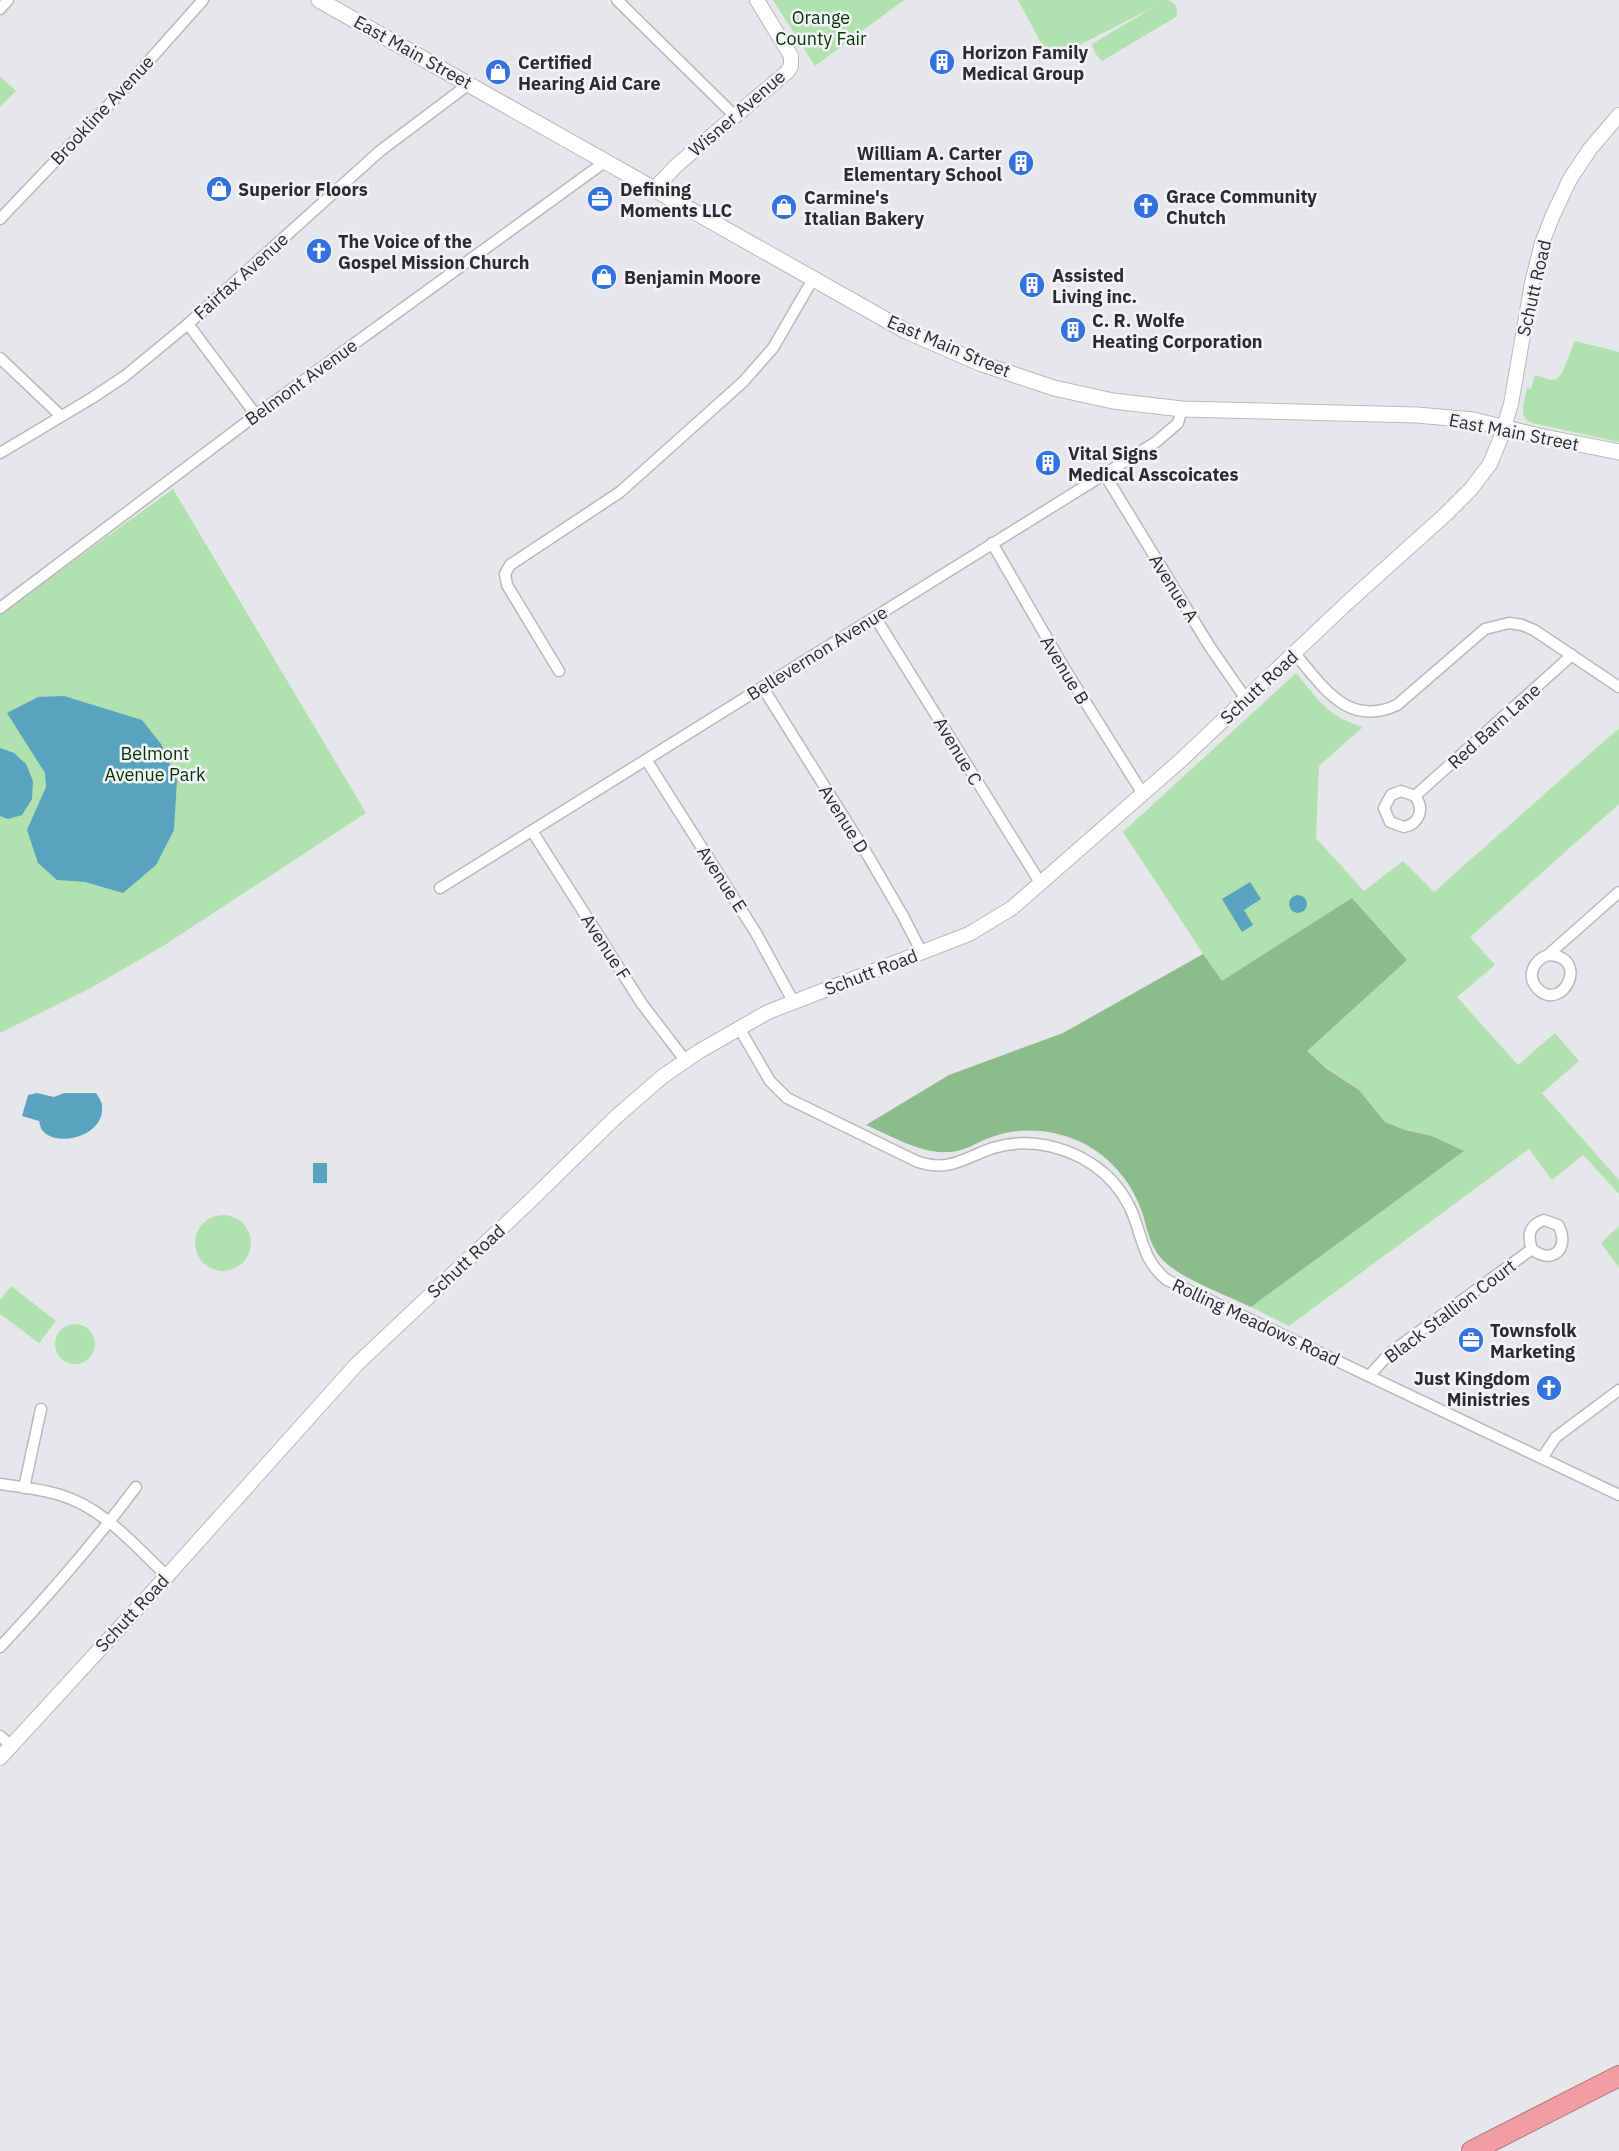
<svg xmlns="http://www.w3.org/2000/svg" width="1619" height="2151" viewBox="0 0 1619 2151" font-family="'IBM Plex Sans',sans-serif">
  <style>
    .green { fill: #b2e1b0 }
    .forest { fill: #8cbc8b }
    .water { fill: #58a3c0 }
    .lines { fill: none; stroke-linecap: round; stroke-linejoin: round }
    .minor-casing { stroke: #b9b9bc; stroke-width: 13 }
    .tertiary-casing { stroke: #b9b9bc; stroke-width: 16 }
    .secondary-casing { stroke: #b9b9bc; stroke-width: 17 }
    .motorway-casing { stroke: #ac757a; stroke-width: 22 }
    .minor { stroke: #fff; stroke-width: 10 }
    .tertiary { stroke: #fff; stroke-width: 14 }
    .secondary { stroke: #fff; stroke-width: 15 }
    .motorway { stroke: #f29da3; stroke-width: 20 }
    .labels { text-anchor: middle; dominant-baseline: central; stroke-width: 5; stroke-linejoin: round; paint-order: stroke }
    .park-label { font-size: 18px; fill: #003404; stroke: #f3f4f7 }
    .street-label { font-size: 18px; fill: #2b2b2d; stroke: #f3f4f7 }
    .poi-label { font-size: 18px; font-weight: bold; fill: #2b2b2d; stroke: #f3f4f7; text-anchor: start }
  </style>
  <rect width="100%" height="100%" fill="#e6e7ea"/>
  <!-- green -->
  <g class="green">
    <path d="M773 0H904L815 66Z"/>
    <path d="M1018 0H1168C1176 4 1179 8 1176 17L1102 61 1095 53 1092 44 1154 7 1050 60Z"/>
    <path d="M0 76 16 91 0 107Z"/>
    <path d="M1575 341 1619 352V442L1532 423C1517 418 1525 400 1527 388L1531 389 1535 375 1551 380 1557 379 1562 373Z"/>
    <path d="M173 489 366 813 163 946 89 989 0 1033V614Z"/>
    <path d="M1296 673C1320 701 1326 716 1363 727L1319 766 1316 838 1364 891 1403 861 1434 892 1619 728V804L1470 937 1495 965 1457 997 1518 1065 1555 1033 1579 1061 1542 1093 1619 1180V1194L1583 1155 1552 1180 1529 1149 1289 1326 1251 1307 1463 1151 1432 1136 1405 1130 1385 1122 1359 1090 1326 1067 1221 981 1123 832Z"/>
    <circle cx="223" cy="1243" r="28"/>
    <path d="M1619 1226V1268L1601 1243Z"/>
    <path d="M11 1286 56 1321 39 1343 0 1314V1300Z"/>
    <circle cx="75" cy="1344" r="20"/>
  </g>
  <!-- forest -->
  <path class="forest" d="M1352 898 1407 960 1307 1051 1326 1068 1359 1090 1385 1122 1405 1130 1432 1136 1464 1151 1251 1307C1226 1295 1176 1277 1160 1257 1150 1245 1147 1229 1143 1215 1133 1184 1112 1158 1083 1143 1052 1128 1018 1126 986 1139 973 1145 962 1152 947 1152 922 1154 889 1135 866 1125L949 1075 1063 1033 1203 954 1222 981Z"/>
  <!-- water -->
  <g class="water">
    <path d="M64 696 142 720 161 744 177 780 174 830 156 865 123 893 85 882 57 880 38 863 27 830 46 787 45 773 7 713 38 697Z"/>
    <path d="M0 748 14 753 26 764 33 781 32 799 22 815 8 819 0 816Z"/>
    <path d="M1250 882 1261 899 1244 910 1253 925 1242 932 1222 899Z"/>
    <circle cx="1298" cy="904" r="9"/>
    <path d="M37 1093 54 1097 64 1093H96C98 1096 102 1102 102 1105 106 1136 57 1149 42 1130 40 1127 40 1124 39 1121L22 1116 28 1095Z"/>
    <rect x="313" y="1163" width="14" height="20"/>
  </g>
  <g class="lines">
    <!-- minor casing -->
    <g class="minor-casing">
      <g id="minor">
        <path d="M617 0 734 115"/>
        <path d="M0 9 8 0"/>
        <path d="M0 219 123 90 203 0"/>
        <path d="M188 324 256 415"/>
        <path d="M0 358 61 416"/>
        <path d="M0 453 92 398 125 376 188 324 380 151 469 84"/>
        <path d="M1105 475 1210 647 1246 699"/>
        <path d="M992 543 1066 671 1143 794"/>
        <path d="M0 608 256 415 606 161"/>
        <path d="M875 617 1041 884"/>
        <path d="M1295 654C1323 686 1347 728 1397 705L1485 629 1509 623 1522 625 1534 630 1619 687"/>
        <path d="M559 671 507 585 505 574 510 565 620 492 743 382 773 348 813 279"/>
        <path d="M763 688 870 859 903 916 922 953"/>
        <path d="M647 761 756 933 793 1001"/>
        <path d="M1415 796 1401 791 1391 795 1384 808 1390 822 1404 827C1419 824 1425 809 1415 796L1572 655"/>
        <path d="M532 831 642 1004 685 1060"/>
        <path d="M440 888 1156 442 1178 423 1182 409"/>
        <path d="M1548 955C1592 956 1562 1015 1537 988 1526 975 1534 960 1548 955L1619 892"/>
        <path d="M739 1028 770 1081 787 1098 918 1162C950 1172 964 1158 993 1148 1031 1136 1075 1148 1105 1174 1119 1187 1129 1202 1135 1220 1143 1243 1146 1264 1167 1280L1619 1495"/>
        <path d="M1369 1376 1390 1353 1532 1249C1552 1266 1571 1248 1558 1225L1544 1220C1529 1225 1527 1236 1532 1249"/>
        <path d="M1542 1458 1556 1437 1619 1390"/>
        <path d="M0 1484C20 1487 41 1489 60 1495 104 1508 135 1546 167 1576"/>
        <path d="M24 1488 41 1409"/>
        <path d="M0 1647C48 1596 94 1543 136 1487"/>
        <path d="M0 1736 11 1745"/>
      </g>
    </g>
    <!-- tertiary casing -->
    <g class="tertiary-casing">
      <g id="tertiary">
        <path d="M655 188 677 165 787 72 791 66V56L757 0"/>
        <path d="M0 1758 167 1576 356 1365 527 1204 617 1116 662 1077 698 1052 768 1012 969 934 1012 908 1180 761 1347 603 1446 514 1471 489 1490 464 1501 437 1511 404 1532 283 1542 243 1553 215 1570 179 1590 149 1619 115"/>
      </g>
    </g>
    <!-- secondary casing -->
    <g class="secondary-casing">
      <path id="secondary" d="M319 0 904 330 982 364 1054 388 1113 401 1182 409 1417 415 1473 420 1539 436 1619 452"/>
    </g>
    <!-- motorway casing -->
    <g class="motorway-casing">
      <path id="motorway" d="M1472 2151 1619 2076"/>
    </g>
    <!-- minor -->
    <use href="#minor" class="minor"/>
    <!-- tertiary -->
    <use href="#tertiary" class="tertiary"/>
    <!-- secondary -->
    <use href="#secondary" class="secondary"/>
    <!-- motorway -->
    <use href="#motorway" class="motorway"/>
  </g>
  <!-- icons -->
  <defs>
    <g id="building-disc" transform="scale(1.35)"><circle r="9.5" fill="#3371df" stroke="#f3f4f7"/><path d="M-4-6H4V6H1V3H-1V6H-4ZM-2.5-4.3h1.7v1.8h-1.7ZM.8-4.3h1.7v1.8H.8ZM-2.5-1h1.7V.8h-1.7ZM.8-1h1.7V.8H.8Z" fill="#fff"/></g>
    <g id="shop-disc" transform="scale(1.35)"><circle r="9.5" fill="#3371df" stroke="#f3f4f7"/><path d="M-5-2.5h2.3a2.7 3.5 0 0 1 5.4 0H5L5.5 6h-11ZM-1.5-2.5h3a1.5 2.3 0 0 0-3 0Z" fill="#fff"/></g>
    <g id="office-disc" transform="scale(1.35)"><circle r="9.5" fill="#3371df" stroke="#f3f4f7"/><path d="M-6-3h4V-5.5h4V-3h4V5H-6ZM-1-4.5V-3h2v-1.5ZM-6 0V1H6V0Z" fill="#fff"/></g>
    <g id="church-disc" transform="scale(1.35)"><circle r="9.5" fill="#3371df" stroke="#f3f4f7"/><path d="M-1.2-6h2.4v3.5h3.3v2.4h-3.3V6h-2.4V-.1h-3.3v-2.4h3.3Z" fill="#fff"/></g>
  </defs>
  <g fill-rule="evenodd">
    <use href="#building-disc" x="942" y="62"/>
    <use href="#shop-disc" x="498" y="72"/>
    <use href="#building-disc" x="1021" y="163"/>
    <use href="#shop-disc" x="219" y="189"/>
    <use href="#office-disc" x="600" y="199"/>
    <use href="#church-disc" x="1146" y="206"/>
    <use href="#shop-disc" x="784" y="207"/>
    <use href="#church-disc" x="319" y="251"/>
    <use href="#shop-disc" x="604" y="277"/>
    <use href="#building-disc" x="1032" y="285"/>
    <use href="#building-disc" x="1073" y="330"/>
    <use href="#building-disc" x="1048" y="463"/>
    <use href="#office-disc" x="1471" y="1340"/>
    <use href="#church-disc" x="1549" y="1388"/>
  </g>
  <g class="labels">
    <!-- park labels -->
    <g class="park-label">
      <text x="821" y="17">Orange<tspan x="821" dy="21">County Fair</tspan></text>
      <text x="155" y="753">Belmont<tspan x="155" dy="21">Avenue Park</tspan></text>
    </g>
    <!-- street labels -->
    <g class="street-label">
      <text transform="translate(413 52) rotate(29)">East Main Street</text>
      <text transform="translate(102 110) rotate(-47)">Brookline Avenue</text>
      <text transform="translate(737 113) rotate(-41)">Wisner Avenue</text>
      <text transform="translate(241 276) rotate(-42)">Fairfax Avenue</text>
      <text transform="translate(1534 288) rotate(-77)">Schutt Road</text>
      <text transform="translate(949 346) rotate(23)">East Main Street</text>
      <text transform="translate(301 382) rotate(-36)">Belmont Avenue</text>
      <text transform="translate(1514 432) rotate(11)">East Main Street</text>
      <text transform="translate(1174 588) rotate(58)">Avenue A</text>
      <text transform="translate(817 653) rotate(-32)">Bellevernon Avenue</text>
      <text transform="translate(1065 670) rotate(59)">Avenue B</text>
      <text transform="translate(1259 687) rotate(-43)">Schutt Road</text>
      <text transform="translate(1494 726) rotate(-42)">Red Barn Lane</text>
      <text transform="translate(958 751) rotate(59)">Avenue C</text>
      <text transform="translate(844 819) rotate(58)">Avenue D</text>
      <text transform="translate(722 879) rotate(57)">Avenue E</text>
      <text transform="translate(606 947) rotate(57)">Avenue F</text>
      <text transform="translate(871 972) rotate(-21)">Schutt Road</text>
      <text transform="translate(466 1261) rotate(-43)">Schutt Road</text>
      <text transform="translate(1450 1311) rotate(-37)">Black Stallion Court</text>
      <text transform="translate(1256 1322) rotate(25)">Rolling Meadows Road</text>
      <text transform="translate(132 1613) rotate(-47)">Schutt Road</text>
    </g>
    <!-- poi labels -->
    <g class="poi-label">
      <text x="962" y="52">Horizon Family<tspan x="962" dy="21">Medical Group</tspan></text>
      <text x="518" y="62">Certified<tspan x="518" dy="21">Hearing Aid Care</tspan></text>
      <text x="1002" y="153" text-anchor="end">William A. Carter<tspan x="1002" dy="21">Elementary School</tspan></text>
      <text x="238" y="189">Superior Floors</text>
      <text x="620" y="189">Defining<tspan x="620" dy="21">Moments LLC</tspan></text>
      <text x="1166" y="196">Grace Community<tspan x="1166" dy="21">Chutch</tspan></text>
      <text x="804" y="197">Carmine's<tspan x="804" dy="21">Italian Bakery</tspan></text>
      <text x="338" y="241">The Voice of the<tspan x="338" dy="21">Gospel Mission Church</tspan></text>
      <text x="1052" y="275">Assisted<tspan x="1052" dy="21">Living inc.</tspan></text>
      <text x="624" y="277">Benjamin Moore</text>
      <text x="1092" y="320">C. R. Wolfe<tspan x="1092" dy="21">Heating Corporation</tspan></text>
      <text x="1068" y="453">Vital Signs<tspan x="1068" dy="21">Medical Asscoicates</tspan></text>
      <text x="1490" y="1330">Townsfolk<tspan x="1490" dy="21">Marketing</tspan></text>
      <text x="1530" y="1378" text-anchor="end">Just Kingdom<tspan x="1530" dy="21">Ministries</tspan></text>
    </g>
  </g>
</svg>
